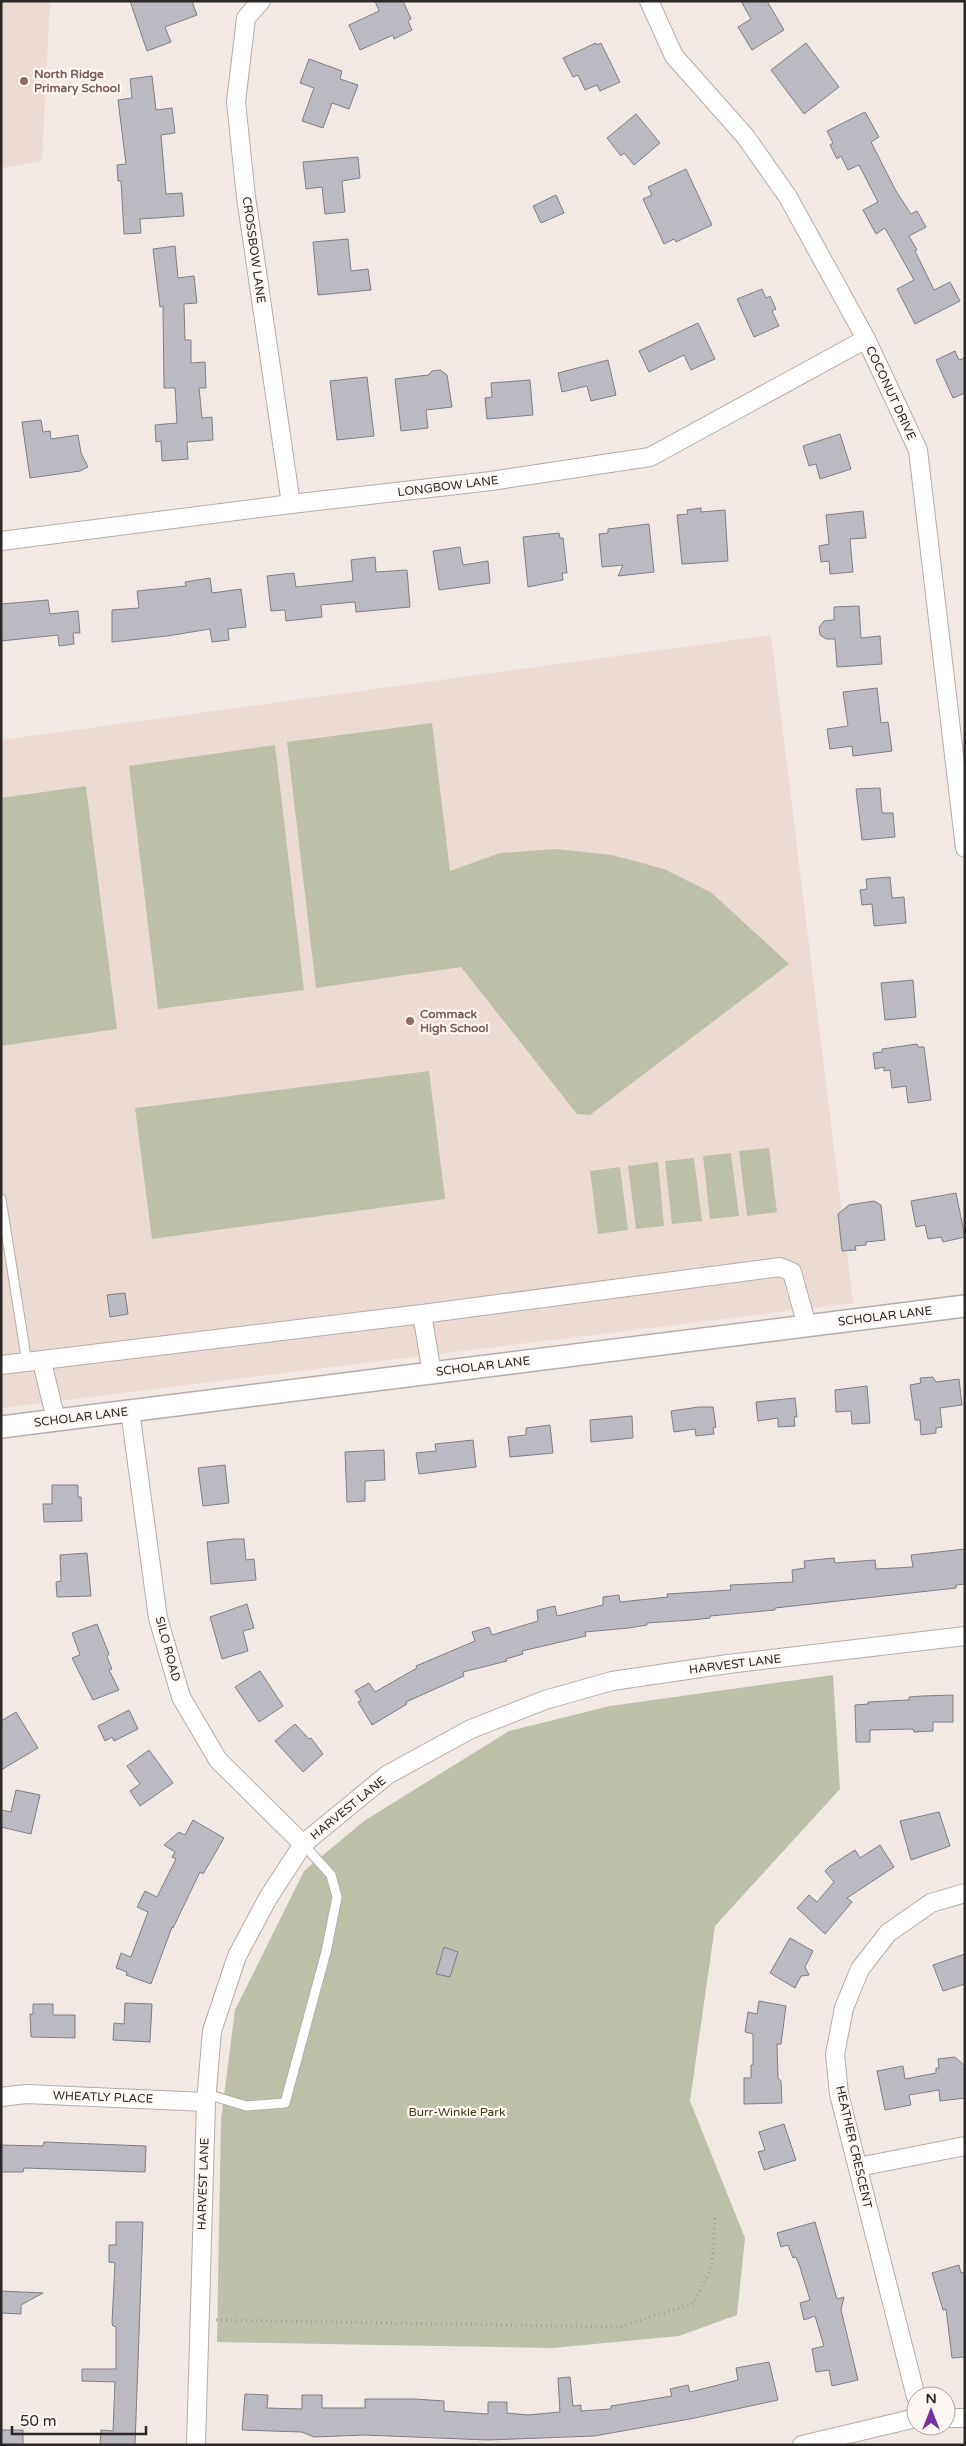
<svg xmlns="http://www.w3.org/2000/svg" width="966" height="2446" viewBox="0 0 966 2446" font-family="'Varela Round',sans-serif">
  <style>
    .built { fill: #ecdbd3 }
    .green { fill: #bdc0a8 }
    .building { fill: #bbb9c1; stroke: #7f7e86 }
    .lines { fill: none; stroke-linecap: round; stroke-linejoin: round }
    .service-casing { stroke: #b4aca8; stroke-width: 11 }
    .minor-casing { stroke: #b4aca8; stroke-width: 20 }
    .tertiary-casing { stroke: #b4aca8; stroke-width: 24 }
    .path { stroke: #a39c99; stroke-width: 3; stroke-dasharray: 1 4; stroke-linecap: butt }
    .service { stroke: #fff; stroke-width: 9 }
    .minor { stroke: #fff; stroke-width: 18 }
    .tertiary { stroke: #fff; stroke-width: 21 }
    .education-dot { fill: #8d6e63; stroke: #fef7f4; stroke-width: 2 }
    .labels { text-anchor: middle; dominant-baseline: central; stroke-width: 4.5; stroke-linejoin: round; paint-order: stroke }
    .education-label { font-size: 12px; font-weight: bold; fill: #785e54; stroke: #fef7f4; text-anchor: start }
    .street-label { font-size: 12px; fill: #2b2827; stroke: #fef7f4 }
    .park-label { font-size: 12px; fill: #393c10; stroke: #fef7f4 }
  </style>
  <rect width="100%" height="100%" fill="#f2e9e5"/>
  <!-- built -->
  <g class="built">
    <path d="M1 1H50L42 161 1 168Z"/>
    <path d="M771 635 853 1303 1 1408V740Z"/>
  </g>
  <!-- green -->
  <g class="green">
    <path d="M432 723 450 871 500 853 556 849 612 855 664 869 712 893 789 964 590 1115 577 1114 461 967 316 988 287 742Z"/>
    <path d="M275 745 304 990 158 1009 129 766Z"/>
    <path d="M86 786 117 1029 1 1046V798Z"/>
    <path d="M429 1071 445 1199 152 1239 135 1108Z"/>
    <path d="M769 1148 777 1212 747 1216 739 1151Z"/>
    <path d="M731 1153 739 1216 710 1219 703 1156Z"/>
    <path d="M694 1158 702 1221 672 1224 665 1161Z"/>
    <path d="M658 1162 664 1226 636 1229 628 1166Z"/>
    <path d="M620 1167 628 1230 598 1234 590 1171Z"/>
    <path d="M833 1675 840 1789 715 1926 690 2101 745 2238 737 2315 679 2336 553 2348 217 2342 221 2119 235 2010 304 1871 364 1821 509 1731 610 1706Z"/>
  </g>
  <!-- building -->
  <g class="building">
    <path d="M130 1H192L197 15 165 27 171 42 147 51Z"/>
    <path d="M375 1H403L411 19 408 21 412 30 394 39 393 35 360 50 349 25 379 11Z"/>
    <path d="M741 1H767L784 30 752 50 738 27 751 19Z"/>
    <path d="M596 43 597 45 601 43 620 82 600 91 597 85 585 90 578 75 573 77 563 58Z"/>
    <path d="M806 43 839 87 804 114 771 70Z"/>
    <path d="M309 59 342 71 340 79 358 85 349 109 332 103 323 128 302 121 314 88 300 83Z"/>
    <path d="M152 76 156 110 172 108 175 133 161 135 166 194 182 193 184 216 140 219 141 233 124 234 121 181H118L117 165 126 164 118 100 132 98 130 79Z"/>
    <path d="M865 112 879 137 871 142 896 191 911 214 917 211 926 227 909 236 917 250 915 251 934 290 950 282 960 301 915 324 897 289 914 280 885 228 876 234 863 210 878 202 859 165 848 170 841 156 837 159 830 145 833 143 827 131Z"/>
    <path d="M636 114 660 143 634 165 624 153 621 156 607 138Z"/>
    <path d="M358 157 360 178 342 181 345 212 325 214 322 187 306 189 303 162Z"/>
    <path d="M686 169 712 225 676 242 674 239 664 244 643 199 652 195 648 187Z"/>
    <path d="M556 195 564 213 541 223 533 206Z"/>
    <path d="M348 239 351 271 368 269 371 290 318 295 313 242Z"/>
    <path d="M175 246 178 278 194 276 197 303 184 304 185 340H191V363L205 362 206 388H199L202 418 212 417 213 440 187 442 188 459 162 461 161 441 156 442 155 425 177 423 175 388H164L163 306 160 307 153 249Z"/>
    <path d="M762 289 766 298 770 296 776 309 772 311 779 326 754 337 737 299Z"/>
    <path d="M698 323 715 359 691 370 684 355 649 372 639 351Z"/>
    <path d="M955 351 959 360 965 358V393L953 398 936 360Z"/>
    <path d="M608 360 616 395 591 401 587 386 562 392 558 373Z"/>
    <path d="M440 370 447 375 452 407 426 410 428 428 401 431 395 379 428 375 432 371Z"/>
    <path d="M367 377 374 436 337 440 330 381Z"/>
    <path d="M530 380 533 415 487 419 485 398 492 397 491 383Z"/>
    <path d="M41 420 43 432 50 431 51 439 78 435 81 453 88 467 80 471 30 478 22 422Z"/>
    <path d="M840 434 851 469 820 479 816 464 809 466 803 446Z"/>
    <path d="M701 508V512L725 510 728 561 682 564 677 515 688 514 687 510Z"/>
    <path d="M863 511 866 538 850 539 853 572 830 574 829 561 821 562 819 546 829 544 826 515Z"/>
    <path d="M649 524 654 572 618 576 623 565 602 567 599 534 608 533V529Z"/>
    <path d="M559 533 560 538H563L567 573H562L563 580 528 587 523 537Z"/>
    <path d="M460 547 463 565 488 561 490 583 439 590 433 551Z"/>
    <path d="M375 557 376 572 407 570 410 607 356 612 355 602 321 605 322 617 286 621 285 610 271 611 267 576 294 573 296 587 353 581 351 560Z"/>
    <path d="M210 578 212 593 241 589 246 627 228 629 229 640 212 642 210 629 167 636 112 642V610L139 608 137 591 186 586 185 582Z"/>
    <path d="M48 600 50 614 78 611 80 633H73L74 644 59 646 58 635 1 641V604Z"/>
    <path d="M859 606 861 638 880 636 882 664 837 667 835 639H826L820 635 819 627 824 621 834 620V607Z"/>
    <path d="M877 688 881 723 888 722 892 751 853 756 852 746 830 749 827 729 848 726 843 692Z"/>
    <path d="M880 788 882 813H893L895 837 862 840 856 789Z"/>
    <path d="M890 877 892 898 904 897 906 923 874 926 872 904 862 905 860 890 867 889 866 879Z"/>
    <path d="M913 980 916 1017 885 1020 881 983Z"/>
    <path d="M917 1044 918 1047H924L931 1100 908 1103 906 1086 892 1088 890 1070 884 1071V1067L875 1069 873 1053 882 1052V1049Z"/>
    <path d="M956 1193 965 1237 943 1242 941 1237 928 1239 925 1225 916 1227 911 1201Z"/>
    <path d="M874 1201 881 1205 885 1240 866 1242V1245L855 1246 856 1250 842 1251 838 1214 849 1205Z"/>
    <path d="M125 1293 128 1314 110 1317 107 1295Z"/>
    <path d="M933 1377 936 1382 959 1379 962 1405 940 1408 942 1427 936 1428V1433L921 1435 920 1420H915L910 1385 921 1383 920 1378Z"/>
    <path d="M867 1386 870 1423 852 1424 851 1411 836 1412 835 1390Z"/>
    <path d="M795 1398 797 1417H794L795 1426 778 1427V1418L758 1421 756 1402Z"/>
    <path d="M699 1407H713L716 1427 713 1428 714 1434 696 1436 695 1429 674 1432 671 1411Z"/>
    <path d="M632 1416 633 1438 591 1442 590 1420Z"/>
    <path d="M550 1425 553 1453 510 1457 508 1437 526 1435V1428Z"/>
    <path d="M473 1440 476 1467 419 1474 416 1453 436 1451 435 1444Z"/>
    <path d="M384 1450 385 1480 365 1481V1501L347 1502 345 1452Z"/>
    <path d="M225 1465 229 1503 203 1506 198 1468Z"/>
    <path d="M52 1485H78V1497H81L82 1521 44 1522 43 1504H52Z"/>
    <path d="M234 1539H244L246 1560 254 1559 256 1580 211 1584 207 1542Z"/>
    <path d="M965 1549V1584L956 1585V1588L775 1608V1610L710 1616V1618L692 1620 647 1623V1625L629 1628 585 1632 586 1636 522 1651 523 1654 506 1659 507 1661 463 1672 464 1676 406 1702 407 1704 372 1725 358 1702 361 1700 355 1691 369 1683 375 1692 417 1668 416 1666 475 1641 472 1632 489 1627 492 1635 538 1621 537 1610 555 1606 557 1616 603 1605V1597L619 1595 620 1602 668 1597 667 1594 731 1590 730 1585 793 1582 792 1570 805 1568 804 1561 834 1558 835 1563 875 1560 876 1569 913 1567 911 1555Z"/>
    <path d="M87 1553 91 1596 57 1597 56 1582 61 1581 60 1555Z"/>
    <path d="M247 1604 254 1628 243 1631 248 1651 222 1659 210 1617Z"/>
    <path d="M97 1624 109 1654 107 1657 112 1669 109 1670 119 1690 93 1700 72 1658 80 1655 72 1633Z"/>
    <path d="M260 1671 283 1706 259 1722 235 1687Z"/>
    <path d="M953 1695V1722H933V1731L914 1732 913 1729 870 1730V1742H856L855 1705 868 1704V1702L909 1700V1697L922 1696Z"/>
    <path d="M129 1710 138 1729 114 1741 112 1737 105 1741 98 1726Z"/>
    <path d="M16 1712 38 1748 1 1770V1721Z"/>
    <path d="M295 1724 309 1739 311 1738 323 1754 303 1772 275 1741Z"/>
    <path d="M149 1750 173 1783 140 1806 130 1791 140 1784 127 1766Z"/>
    <path d="M16 1790 40 1795 31 1834 1 1827V1810L11 1812Z"/>
    <path d="M939 1812 950 1846 911 1860 900 1821Z"/>
    <path d="M193 1820 224 1838 203 1874 200 1872 173 1928 172 1927 151 1984 126 1975 127 1972 116 1968 121 1953 131 1957 148 1912 137 1907 145 1891 157 1897 176 1859 172 1857 175 1852 164 1845 179 1832 185 1835Z"/>
    <path d="M880 1845 894 1867 847 1898 852 1902 825 1934 797 1908 809 1895 817 1902 834 1882 825 1871 830 1866 855 1850 860 1858Z"/>
    <path d="M790 1938 813 1951 805 1967 809 1975 801 1976 795 1988 770 1973Z"/>
    <path d="M444 1947 458 1952 450 1977 436 1974Z"/>
    <path d="M965 1954V1984L943 1991 933 1965Z"/>
    <path d="M759 2001 786 2006 781 2044H777L778 2078 781 2081 782 2103 744 2104V2078H751V2065H753V2034L745 2032 748 2012 757 2014Z"/>
    <path d="M125 2003 152 2004 150 2042 113 2040 114 2023 124 2024Z"/>
    <path d="M33 2004H53V2015H75V2038L31 2037 30 2014H33Z"/>
    <path d="M955 2057 965 2066V2098L940 2101 939 2090 909 2095 911 2105 885 2110 877 2071 903 2066 905 2079 936 2073V2068H939L938 2059Z"/>
    <path d="M784 2124 796 2160 764 2170 758 2152 765 2150 759 2132Z"/>
    <path d="M44 2142 146 2146 145 2172 24 2168 23 2172H1V2145L43 2146Z"/>
    <path d="M116 2222H143L135 2445H100L101 2430 113 2431 115 2382 82 2381V2369H116V2327L113 2326 112 2323 115 2263 109 2262V2245H116Z"/>
    <path d="M815 2222 837 2299 844 2297 841 2310 858 2380 832 2386 829 2370 816 2372 812 2349 824 2346 815 2316 804 2320 800 2303 810 2300 800 2267 796 2257 793 2258 788 2245 781 2247 777 2233Z"/>
    <path d="M959 2265 961 2273 965 2272V2357L952 2358 946 2309 943 2310 932 2273Z"/>
    <path d="M1 2291 43 2293 21 2305V2314L1 2313Z"/>
    <path d="M769 2362 778 2400 690 2419 594 2436 488 2440 364 2435 314 2437 302 2432 242 2430 245 2394 268 2395 267 2408 302 2409V2395H322V2408H365V2399H415L444 2401V2411L488 2414V2402H507V2413L528 2415 560 2412 558 2378 570 2377 573 2406 581 2405V2411L611 2409V2406L672 2396 670 2389 688 2385 690 2392 738 2380 736 2368Z"/>
    <rect x="1" y="2430" width="22" height="15"/>
  </g>
  <g class="lines">
    <!-- service casing -->
    <g class="service-casing">
      <g id="service">
        <path d="M1 1199 27 1363"/>
        <path d="M207 2094 246 2106 285 2103 326 1952 337 1897 331 1875 303 1844"/>
      </g>
    </g>
    <!-- minor casing -->
    <g class="minor-casing">
      <g id="minor">
        <path d="M261 1 246 18 236 102 246 197 291 504"/>
        <path d="M649 1 674 56 745 136 788 197 866 339 918 450 965 848"/>
        <path d="M1 541 291 504 491 481 650 457 866 339"/>
        <path d="M422 1314 432 1373"/>
        <path d="M42 1362 56 1420"/>
        <path d="M1 1365 422 1314 780 1267 792 1272 807 1326"/>
        <path d="M130 1411 158 1618 181 1697 218 1760 303 1844"/>
        <path d="M1 2097 26 2094 206 2102"/>
        <path d="M858 2167 965 2146"/>
        <path d="M916 2397 839 2094 835 2054 844 2008 860 1969 888 1933 931 1903 965 1893"/>
        <path d="M946 2418H965"/>
        <path d="M196 2445 206 2102 212 2031 237 1956 268 1898 303 1844 387 1775 471 1729 545 1700 612 1681 728 1664 965 1636"/>
        <path d="M802 2445 916 2418"/>
      </g>
    </g>
    <!-- tertiary casing -->
    <g class="tertiary-casing">
      <path id="tertiary" d="M1 1427 965 1306"/>
    </g>
    <!-- path -->
    <path class="path" d="M216 2320 620 2327 694 2303 712 2266 715 2217"/>
    <!-- service -->
    <use href="#service" class="service"/>
    <!-- minor -->
    <use href="#minor" class="minor"/>
    <!-- tertiary -->
    <use href="#tertiary" class="tertiary"/>
  </g>
  <!-- markers -->
  <g class="education-dot">
    <circle cx="24" cy="81" r="5"/>
    <circle cx="410" cy="1021" r="5"/>
  </g>
  <g class="labels">
    <!-- education labels -->
    <g class="education-label">
      <text x="34" y="74">North Ridge<tspan x="34" dy="14">Primary School</tspan></text>
      <text x="420" y="1014">Commack<tspan x="420" dy="14">High School</tspan></text>
    </g>
    <!-- street labels -->
    <g class="street-label">
      <text transform="translate(254 250) rotate(82)">CROSSBOW LANE</text>
      <text transform="translate(891 393) rotate(65)">COCONUT DRIVE</text>
      <text transform="translate(448 486) rotate(-7)">LONGBOW LANE</text>
      <text transform="translate(885 1316) rotate(-7)">SCHOLAR LANE</text>
      <text transform="translate(483 1366) rotate(-7)">SCHOLAR LANE</text>
      <text transform="translate(81 1417) rotate(-7)">SCHOLAR LANE</text>
      <text transform="translate(168 1649) rotate(75)">SILO ROAD</text>
      <text transform="translate(735 1664) rotate(-7)">HARVEST LANE</text>
      <text transform="translate(348 1808) rotate(-39)">HARVEST LANE</text>
      <text transform="translate(103 2097) rotate(2)">WHEATLY PLACE</text>
      <text transform="translate(854 2147) rotate(77)">HEATHER CRESCENT</text>
      <text transform="translate(203 2184) rotate(-88)">HARVEST LANE</text>
    </g>
    <!-- park labels -->
    <g class="park-label">
      <text x="457" y="2112">Burr-Winkle Park</text>
    </g>
  </g>
  <!-- border -->
  <rect width="966" height="2446" fill="none" stroke="#2b2827" stroke-width="5"/>
  <!-- north arrow -->
  <g transform="translate(931 2411)"><circle r="24" fill="#fef7f4" stroke="#aaa4a2"/>
  <path d="M0-4L9 19L0 12L-9 19Z" fill="#782fa2"/>
  <text y="-8" font-size="14" font-weight="bold" text-anchor="middle" fill="#2b2827">N</text>
  </g>
  <!-- scale -->
  <path d="M12 2426v8h134v-8" fill="none" stroke="#2b2827" stroke-width="2.5"/>
  <text x="20" y="2426" font-size="15" fill="#2b2827" stroke="#fef7f4" stroke-width="4" paint-order="stroke">50 m</text>
</svg>
